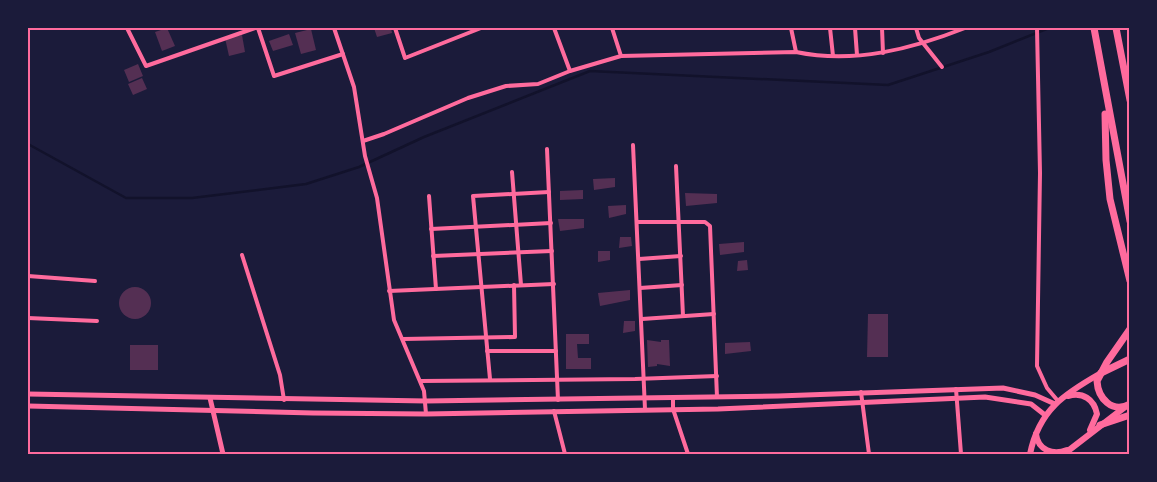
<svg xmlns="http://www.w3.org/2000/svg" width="1157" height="482" viewBox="0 0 1157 482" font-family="'DM Sans',sans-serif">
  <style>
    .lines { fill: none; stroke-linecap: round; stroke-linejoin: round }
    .stream { stroke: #12122b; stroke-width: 2.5 }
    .building { fill: #542f53 }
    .minor { stroke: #ff6b9d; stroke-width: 4 }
    .tertiary { stroke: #ff6b9d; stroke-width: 5 }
    .primary { stroke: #ff6b9d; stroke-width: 6 }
    .trunk { stroke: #ff6b9d; stroke-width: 7 }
    .neatline { fill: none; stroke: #ff6b9d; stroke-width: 2 }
  </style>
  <rect width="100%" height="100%" fill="#1b1b3a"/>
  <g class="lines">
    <!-- stream -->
    <path class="stream" d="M28 144 126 198H192L306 184 359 167 424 137 590 71 888 85 989 52 1049 28"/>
  </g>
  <!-- building -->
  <g class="building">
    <path d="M167 28 175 46 162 51 155 32Z"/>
    <path d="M374 28H391L392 33 377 37Z"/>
    <path d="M311 29 316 50 301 54 295 33Z"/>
    <path d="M289 34 293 45 273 51 269 41Z"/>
    <path d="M242 35 245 52 229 56 225 38Z"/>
    <path d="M138 64 143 76 129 82 124 70Z"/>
    <path d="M142 78 147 89 133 95 128 84Z"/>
    <path d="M615 178V187L594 190 593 179Z"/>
    <path d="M583 190V199L560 200V191Z"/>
    <path d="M685 193 717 194V203L686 206Z"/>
    <path d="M626 205V214L609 218 608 206Z"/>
    <path d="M558 219H584V228L560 231Z"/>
    <path d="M620 237H631L632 246 619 248Z"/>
    <path d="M744 242V252L720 255 719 244Z"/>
    <path d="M598 251H610V260L598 262Z"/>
    <path d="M747 260 748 270 737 271 738 261Z"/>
    <circle cx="135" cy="303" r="16"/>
    <path d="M630 290V300L600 306 598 293Z"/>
    <path d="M868 314H888V357H867Z"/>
    <path d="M624 321H635V331L623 333Z"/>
    <path d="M566 334H589V344H577L578 358H591V369H566Z"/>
    <path d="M647 340 661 342V340H669L670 366 657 364V366L648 367Z"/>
    <path d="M750 342 751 351 725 354V343Z"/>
    <rect x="130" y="345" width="28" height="25"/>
  </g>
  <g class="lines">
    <!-- minor -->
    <g class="minor">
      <path d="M127 28 146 66 255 28"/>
      <path d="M258 28 274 76 343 54"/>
      <path d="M334 28 354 87 365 156 377 198 394 320 424 391 426 414"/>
      <path d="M395 28 405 58 481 28"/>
      <path d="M554 28 570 71"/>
      <path d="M791 28 796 52"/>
      <path d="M830 28 833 56"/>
      <path d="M855 28 857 55"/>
      <path d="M882 28 883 53"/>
      <path d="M916 28 919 38 942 67"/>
      <path d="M1037 28 1040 173 1037 366 1047 388 1058 401"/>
      <path d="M621 56 796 52C854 64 912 49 965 28"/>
      <path d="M363 141 384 134 468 98 506 86 538 84 570 71 621 56 612 28"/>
      <path d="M633 145 645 409"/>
      <path d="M547 149 558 400"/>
      <path d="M676 166 683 316"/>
      <path d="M512 172 521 285"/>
      <path d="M429 196 436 289"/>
      <path d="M637 222H705L710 226 717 397"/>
      <path d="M431 229 551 223"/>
      <path d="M242 255 280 375 284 400"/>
      <path d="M433 256 552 251"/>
      <path d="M639 259 681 256"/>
      <path d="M28 276 95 281"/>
      <path d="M640 288 682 285"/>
      <path d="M389 291 554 284"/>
      <path d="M28 318 97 321"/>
      <path d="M642 319 714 314"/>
      <path d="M403 339 515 337 514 285"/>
      <path d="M487 351H556"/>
      <path d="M490 379 473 196 549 192"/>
      <path d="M421 381 635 379 717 376"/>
      <path d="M956 389 961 454"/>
      <path d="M861 392 869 454"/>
      <path d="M673 398V409L688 454"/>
      <path d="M554 411 565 454"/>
    </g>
    <!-- tertiary -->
    <g class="tertiary">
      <path d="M28 394 426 401 778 396 1003 388 1035 395 1055 404"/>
      <path d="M210 398 223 454"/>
      <path d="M28 406 313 413 426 414 718 409 985 397 1031 404 1045 415"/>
    </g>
    <!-- primary -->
    <g class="primary">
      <path d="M1068 396C1083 392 1094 399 1097 414L1090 430"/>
      <path d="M1036 434C1038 450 1053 456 1067 450"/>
      <path d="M1030 454C1039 410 1064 394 1101 373"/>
      <path d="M1064 454 1125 407"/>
    </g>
    <!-- trunk -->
    <g class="trunk">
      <path d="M1094 28 1130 221"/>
      <path d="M1116 28 1130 100"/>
      <path d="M1105 114 1106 160 1110 199 1130 281"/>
      <path d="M1130 329 1107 362 1097 381C1098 398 1112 414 1130 404"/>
      <path d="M1101 373 1130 359"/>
      <path d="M1100 425 1130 415"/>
    </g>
  </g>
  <!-- border -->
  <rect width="1157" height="482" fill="none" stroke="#1b1b3a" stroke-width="58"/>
  <rect x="29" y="29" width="1099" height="424" class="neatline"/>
</svg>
